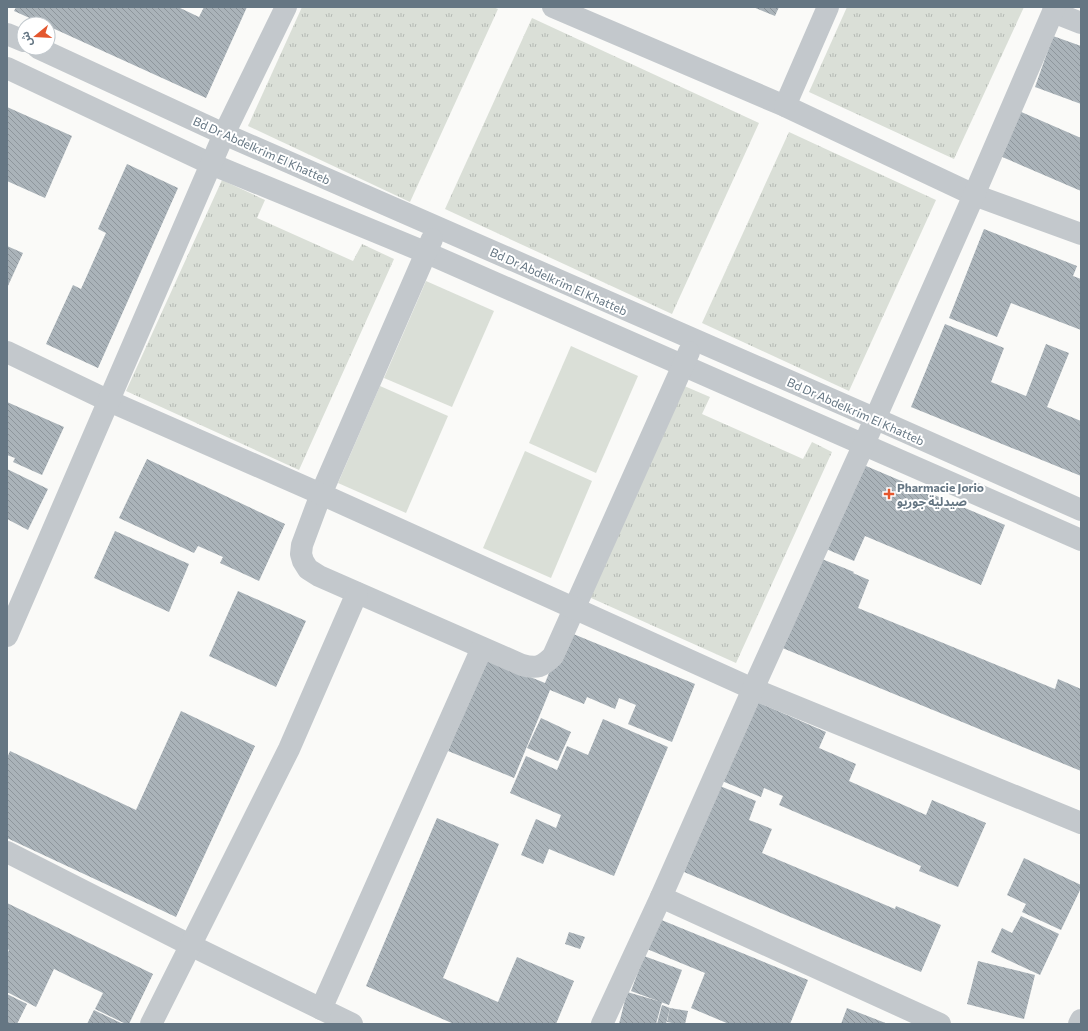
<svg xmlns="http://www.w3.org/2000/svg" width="1088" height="1031" viewBox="0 0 1088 1031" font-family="Commissioner,'Noto Sans Arabic',sans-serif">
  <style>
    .grass { fill: url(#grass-tufts) }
    .park { fill: #dadfd7 }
    .building { fill: url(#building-back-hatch) }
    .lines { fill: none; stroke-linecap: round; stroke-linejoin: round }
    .minor { stroke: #c3c8cc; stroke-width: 22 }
    .poi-dot { fill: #e4572e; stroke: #fff; stroke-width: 1.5 }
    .labels { text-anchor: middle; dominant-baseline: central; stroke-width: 4; stroke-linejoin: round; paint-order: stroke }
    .street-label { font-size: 12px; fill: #657683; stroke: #fff }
    .poi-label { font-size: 12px; font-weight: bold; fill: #657683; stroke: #fff; text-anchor: start }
  </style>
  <defs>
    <pattern id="grass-tufts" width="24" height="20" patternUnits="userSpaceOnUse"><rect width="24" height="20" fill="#dadfd7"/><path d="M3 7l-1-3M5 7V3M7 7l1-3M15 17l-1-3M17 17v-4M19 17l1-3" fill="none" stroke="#b4b9b4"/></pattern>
    <pattern id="building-back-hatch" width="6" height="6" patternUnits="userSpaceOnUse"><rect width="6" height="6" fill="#aab3b9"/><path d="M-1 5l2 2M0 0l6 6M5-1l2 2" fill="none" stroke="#8e969c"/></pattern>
  </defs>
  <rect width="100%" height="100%" fill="#fafaf8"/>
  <!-- grass -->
  <g class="grass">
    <path d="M302 7H493L498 9 410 202 248 126Z"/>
    <path d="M847 7H1024L954 159 809 92Z"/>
    <path d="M532 18 759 123 672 314 445 209Z"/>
    <path d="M789 132 936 200 849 391 702 323Z"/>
    <path d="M222 180 265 200 257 218 353 261 362 244 394 259 299 470 126 391Z"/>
    <path d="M675 382 710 397 702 414 803 459 812 442 832 452 736 663 580 593Z"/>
  </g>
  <!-- park -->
  <g class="park">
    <path d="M426 281 494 311 452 407 384 378Z"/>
    <path d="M571 346 638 376 596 473 529 443Z"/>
    <path d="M380 386 448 416 406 513 338 483Z"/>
    <path d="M525 451 592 481 551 578 483 548Z"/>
  </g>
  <!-- building -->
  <g class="building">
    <path d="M16 7H178L199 17 204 7H247L206 98 48 26V24H43L14 11Z"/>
    <path d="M753 7H779L775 16Z"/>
    <path d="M1053 36 1081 46V104L1035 87Z"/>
    <path d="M7 107 72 136 45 198 7 181Z"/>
    <path d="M1019 111 1081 138V191L1000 156Z"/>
    <path d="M127 164 178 188 98 368 46 344 73 285 81 289 106 233 98 229Z"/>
    <path d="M984 229 1077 266 1073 276 1081 279V330L1011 303 997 337 949 318Z"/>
    <path d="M7 246 23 253 7 288Z"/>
    <path d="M945 324 1004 348 991 382 1026 396 1046 344 1069 353 1047 407 1081 421V476L911 407Z"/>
    <path d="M7 402 64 427 42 475 13 462 15 458 7 455Z"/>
    <path d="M147 459 285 524 259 581 220 563 223 557 198 546 194 553 119 518Z"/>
    <path d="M859 463 1005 525 981 585 865 536 854 561 824 548Z"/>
    <path d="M7 469 48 489 28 530 7 519Z"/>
    <path d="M115 531 189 564 169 612 94 578Z"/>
    <path d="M817 557 854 572 853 573 869 580 858 608 1055 689 1058 679 1081 689V771L780 647Z"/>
    <path d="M238 591 306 621 276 687 209 656Z"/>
    <path d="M566 631 695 684 672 742 628 724 636 705 619 698 615 709 587 697 584 704 550 690 514 778 448 751 486 659 545 683Z"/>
    <path d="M755 701 826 732 819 748 856 764 849 781 926 815 932 800 986 823 958 887 919 871 921 866 779 805 783 796 764 788 761 797 722 781Z"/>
    <path d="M181 711 255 746 176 917 7 838V758L10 751 136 810Z"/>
    <path d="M541 718 571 732 558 761 527 748Z"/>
    <path d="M603 719 668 747 614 876 549 849 543 864 521 855 536 819 556 828 561 815 510 793 526 756 557 770 567 746 588 755Z"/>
    <path d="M720 786 756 801 749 820 772 829 762 853 895 909 896 906 941 925 921 972 684 872Z"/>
    <path d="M437 818 499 844 443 978 498 1002 517 957 574 981 556 1024H454L366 986Z"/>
    <path d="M1024 858 1081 885V888L1061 930 1022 912 1026 904 1007 895Z"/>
    <path d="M7 903 153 974 129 1024H126L95 1009 103 993 54 969 36 1007 7 992V954L9 950 7 949Z"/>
    <path d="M1021 916 1059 934 1040 975 991 952 1002 928 1012 933Z"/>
    <path d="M659 919 808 980 790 1024H729L691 1008 705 973 647 949Z"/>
    <path d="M569 932 585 937 580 949 565 944Z"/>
    <path d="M644 956 682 970 669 1005 631 991Z"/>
    <path d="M978 961 1035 975 1024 1019 967 1004Z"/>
    <path d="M627 992 662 1002 656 1024H619Z"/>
    <path d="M7 994 27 1004 17 1024H7Z"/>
    <path d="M662 1005 670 1008 666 1024H657Z"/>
    <path d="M670 1008 688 1011 685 1024H677L667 1022Z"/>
    <path d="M847 1008 888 1024H841Z"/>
    <path d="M94 1010 123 1024H87Z"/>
  </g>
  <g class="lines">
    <!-- minor -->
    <g class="minor">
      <path d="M553 7 785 106 974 195 1081 234"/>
      <path d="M1053 12 1081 23"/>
      <path d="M7 34 24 41"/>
      <path d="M38 48 224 134 874 418 1081 510"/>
      <path d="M7 68 211 164 427 253 1081 540"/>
      <path d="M785 106 828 7"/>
      <path d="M432 239 321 494 302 545 301 554 303 561 308 569 319 576 522 665C537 669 542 667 553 656L689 352"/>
      <path d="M7 352 109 401 321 494 753 689 1081 823"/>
      <path d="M7 636 224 134 286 7"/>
      <path d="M7 852 190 945 352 1024"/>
      <path d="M661 897 940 1024"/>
      <path d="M321 1009 482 648"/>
      <path d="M151 1024 289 749 357 593"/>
      <path d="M602 1024 661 897 753 689 864 444 974 195 1055 7"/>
      <path d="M1079 1024 1081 1020"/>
    </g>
  </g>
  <!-- markers -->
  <path class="poi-dot" d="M887 488h4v4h4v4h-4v4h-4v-4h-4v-4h4z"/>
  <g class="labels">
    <!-- street labels -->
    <g class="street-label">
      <text transform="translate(262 150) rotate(24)">Bd Dr Abdelkrim El Khatteb</text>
      <text transform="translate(559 281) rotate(24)">Bd Dr Abdelkrim El Khatteb</text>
      <text transform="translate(856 411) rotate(24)">Bd Dr Abdelkrim El Khatteb</text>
    </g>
    <!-- poi labels -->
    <g class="poi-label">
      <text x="897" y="487">Pharmacie Jorio<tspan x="897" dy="14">صيدلية جوريو</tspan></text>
    </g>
  </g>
  <!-- border -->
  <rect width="1088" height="1031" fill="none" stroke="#657683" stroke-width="16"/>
  <!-- north arrow -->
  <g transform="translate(36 36) rotate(252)"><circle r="19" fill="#ffffff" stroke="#c1c8cd"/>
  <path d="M0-3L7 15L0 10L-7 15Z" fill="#e4572e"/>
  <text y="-6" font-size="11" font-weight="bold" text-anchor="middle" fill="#657683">ش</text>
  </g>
</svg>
